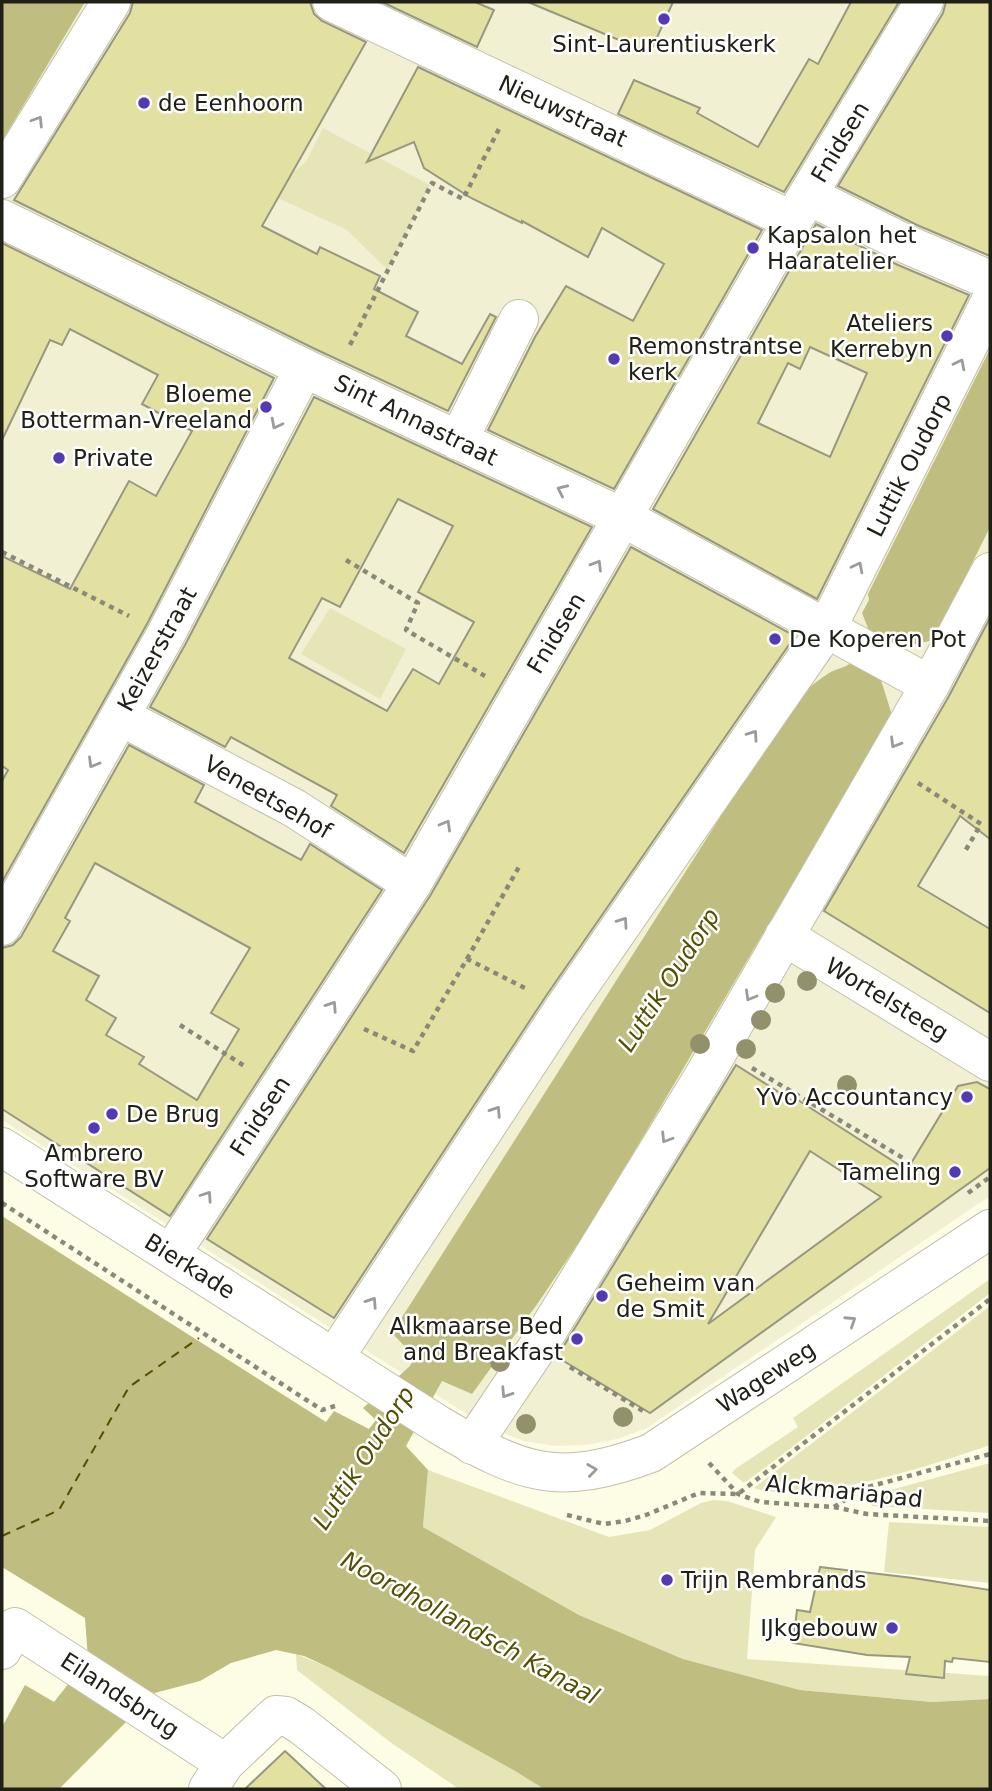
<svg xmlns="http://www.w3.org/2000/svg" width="992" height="1791" viewBox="0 0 992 1791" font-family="'DejaVu Sans',sans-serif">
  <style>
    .built { fill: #f1f0d2 }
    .green { fill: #e6e5b8 }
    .water { fill: #bfbd7f }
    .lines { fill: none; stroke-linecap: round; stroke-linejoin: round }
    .ferry { stroke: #534f01; stroke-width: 2; stroke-dasharray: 9 7; stroke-linecap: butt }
    .building { fill: #e3e1a2; stroke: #979782; stroke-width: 2; fill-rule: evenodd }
    .minor-casing { stroke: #c1c1ab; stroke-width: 40 }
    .path { stroke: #89897a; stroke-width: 4.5; stroke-dasharray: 5 5; stroke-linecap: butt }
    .minor { stroke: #fff; stroke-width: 38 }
    .tree { fill: #93916b }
    .oneway { stroke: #9b9b97 }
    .poi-dot { fill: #543ab2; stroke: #fff; stroke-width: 2.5 }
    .labels { text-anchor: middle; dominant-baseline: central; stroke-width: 5; stroke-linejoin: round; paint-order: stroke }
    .poi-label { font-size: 23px; fill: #202018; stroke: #fff; text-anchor: start }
    .street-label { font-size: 23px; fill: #202018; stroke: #fff }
    .water-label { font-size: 24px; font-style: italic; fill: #534f01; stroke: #fff }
  </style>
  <rect width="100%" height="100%" fill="#fdfde6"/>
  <!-- built -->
  <path class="built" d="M2 2H990V1196L647 1428 617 1439 586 1445 555 1446 524 1441 489 1428 2 1120Z"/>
  <!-- green -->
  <g class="green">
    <path d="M323 128 430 185 388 270 347 230 278 198 292 173 306 162Z"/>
    <path d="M330 608 406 649 380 699 301 654Z"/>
    <path d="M990 1279V1293L778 1458 744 1483 732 1473 735 1469 798 1427 793 1418Z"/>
    <path d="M990 1306V1445C936 1464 808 1506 754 1488Z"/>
    <path d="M990 1463V1513L872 1506 867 1499 871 1493 894 1489Z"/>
    <path d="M428 1470 609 1537 650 1530 701 1503 713 1500 727 1501 776 1517 755 1550 747 1659 990 1676V1699L932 1702 800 1690 683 1659 579 1615 423 1527Z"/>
    <path d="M889 1522 990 1527V1583L884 1572Z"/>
    <path d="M296 1654 330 1668 515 1771 544 1789H459L390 1742 297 1670Z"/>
  </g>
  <!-- water -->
  <g class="water">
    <path d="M2 2H85L2 141Z"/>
    <path d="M990 349V527L934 640 897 648 870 633 862 613 869 600 868 594Z"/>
    <path d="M855 659 880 677 892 715 595 1218 538 1303 472 1394 442 1381 406 1446 428 1470 423 1527 579 1615 683 1659 800 1690 932 1702 990 1699V1789H544L515 1771 330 1668 304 1656 276 1650 231 1663 200 1681 147 1695 133 1715 59 1789H2V1727L25 1685 54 1702 88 1659 85 1618 2 1567V1216L326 1422 334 1411 369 1429 376 1420 363 1408 410 1366 415 1357 392 1333 796 698C807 689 817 681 829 673 838 668 849 667 855 659Z"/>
  </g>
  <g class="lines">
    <!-- ferry -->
    <path class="ferry" d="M2 1536 59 1510 129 1387 199 1338"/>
  </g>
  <!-- building -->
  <g class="building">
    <path d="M133 2H310L314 14 322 21 366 42 262 226 317 254 320 247 380 276 374 289 418 312 406 336 462 364 490 314 496 317 448 411 313 348 14 200 130 13Z"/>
    <path d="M382 2H475L494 10 477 47Z"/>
    <path d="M528 2H673L650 53Z"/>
    <path d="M851 2H899L784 192 618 114 634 80 700 108 697 113 758 147 809 59 818 64Z"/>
    <path d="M946 2H990V256L917 225 838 186 943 13Z"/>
    <path d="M418 67 762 230 614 489 488 430 535 337 566 286 633 321 664 264 602 228 588 257 522 221V223L471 198 424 168 414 142 367 162Z"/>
    <path d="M816 224 898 265 969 295 817 599 653 509ZM810 347 867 373 830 457 758 423 788 363 800 369Z"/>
    <path d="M2 243 274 378 147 624 2 882V781L8 770 2 766V556L70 589 129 481 156 496 192 431 142 404 158 375 70 329 62 345 50 340 2 440Z"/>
    <path d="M314 397 592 527 404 853 331 806 337 795 231 737 225 747 150 707 185 645ZM398 499 453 526 418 592 474 622 439 684 413 669 387 711 289 658 322 598 340 607Z"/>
    <path d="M631 547 795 636 546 996 334 1318 207 1239 430 896Z"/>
    <path d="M990 618V839L960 816 918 886 990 929V1013L824 911 949 696Z"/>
    <path d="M129 745 204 785 195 802 301 860 310 844 382 890 170 1216 2 1109V948L13 945 21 937ZM95 863 250 948 211 1013 239 1029 197 1100 139 1064 144 1057 106 1035 116 1018 86 1000 99 976 53 951 70 921 65 918Z"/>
    <path d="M736 1065 796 1103 798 1100 907 1170 958 1086 977 1082 990 1089V1168L650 1413 557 1357ZM810 1151 881 1197 708 1324Z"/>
    <path d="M820 1567 913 1578 990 1590V1662L953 1658 952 1662 945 1661 944 1678 906 1674 910 1657 867 1655 793 1643 797 1610 810 1612Z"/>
    <path d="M285 1751 326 1789H245Z"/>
  </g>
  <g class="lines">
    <!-- minor casing -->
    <g class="minor-casing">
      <g id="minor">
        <path d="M332 2 793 221"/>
        <path d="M2 179 111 2"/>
        <path d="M804 201 821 202 908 245 990 280"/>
        <path d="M2 219 304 368 624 518 930 685"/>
        <path d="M458 441 519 319"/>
        <path d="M120 716 294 808 412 884"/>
        <path d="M2 926 166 634 304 368"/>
        <path d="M784 936 990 1062"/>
        <path d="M2 1147 439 1425C522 1474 558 1488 651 1453L990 1229"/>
        <path d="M171 1254 412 884 804 201 924 2"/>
        <path d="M334 1358 564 1008 827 628 990 302"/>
        <path d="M472 1445 537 1348 702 1079 930 685 990 572"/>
        <path d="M2 1650 15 1627 225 1763"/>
        <path d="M208 1789 225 1763 276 1715 286 1716 301 1725 382 1789"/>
      </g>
    </g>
    <!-- path -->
    <g class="path">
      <path d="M350 345 432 183 463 199 501 125"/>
      <path d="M2 552 129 616"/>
      <path d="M346 560 418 603 406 630 485 676"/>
      <path d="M918 783 981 824 964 853"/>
      <path d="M467 959 520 865"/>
      <path d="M180 1025 246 1067"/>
      <path d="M364 1029 413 1051 467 959 529 990"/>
      <path d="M752 1068 903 1158V1164L909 1167"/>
      <path d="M968 1193 990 1177"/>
      <path d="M2 1203 322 1410 335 1406"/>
      <path d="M570 1367 643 1411"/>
      <path d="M709 1463 738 1494 760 1502 834 1507 867 1514 990 1521"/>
      <path d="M834 1507 864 1488 990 1454"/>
      <path d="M567 1515 604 1524 625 1521 646 1515 699 1493 738 1494 990 1299"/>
    </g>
    <!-- minor -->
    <use href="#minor" class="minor"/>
  </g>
  <!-- trees -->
  <g class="tree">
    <circle cx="807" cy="981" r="10"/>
    <circle cx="775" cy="993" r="10"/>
    <circle cx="761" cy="1020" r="10"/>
    <circle cx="700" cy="1044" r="10"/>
    <circle cx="746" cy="1049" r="10"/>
    <circle cx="847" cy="1085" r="10"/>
    <circle cx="500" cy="1362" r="10"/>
    <circle cx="623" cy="1417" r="10"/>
    <circle cx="526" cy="1424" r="10"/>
  </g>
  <!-- one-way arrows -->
  <defs><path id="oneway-chevron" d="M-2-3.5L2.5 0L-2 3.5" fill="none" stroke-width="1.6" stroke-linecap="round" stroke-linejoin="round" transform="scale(1.75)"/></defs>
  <g class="oneway">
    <use href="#oneway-chevron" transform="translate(38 121) rotate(-58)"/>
    <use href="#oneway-chevron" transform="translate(960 364) rotate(-63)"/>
    <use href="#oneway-chevron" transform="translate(276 424) rotate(117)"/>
    <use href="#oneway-chevron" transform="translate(562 490) rotate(-155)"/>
    <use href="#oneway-chevron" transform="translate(597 565) rotate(-59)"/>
    <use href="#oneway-chevron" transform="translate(858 567) rotate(-63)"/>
    <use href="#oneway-chevron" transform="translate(753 735) rotate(-55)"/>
    <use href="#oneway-chevron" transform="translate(895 743) rotate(121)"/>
    <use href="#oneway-chevron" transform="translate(93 763) rotate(120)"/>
    <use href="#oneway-chevron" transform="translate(446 825) rotate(-60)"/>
    <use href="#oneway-chevron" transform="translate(623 922) rotate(-55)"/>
    <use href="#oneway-chevron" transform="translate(750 996) rotate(120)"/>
    <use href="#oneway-chevron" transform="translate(332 1006) rotate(-57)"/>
    <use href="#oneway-chevron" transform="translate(496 1111) rotate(-57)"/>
    <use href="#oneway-chevron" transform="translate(666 1138) rotate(122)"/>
    <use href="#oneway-chevron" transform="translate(207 1196) rotate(-56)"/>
    <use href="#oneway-chevron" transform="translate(372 1302) rotate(-57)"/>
    <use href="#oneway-chevron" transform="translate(851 1321) rotate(-33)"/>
    <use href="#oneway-chevron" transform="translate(506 1393) rotate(123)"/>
    <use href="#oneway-chevron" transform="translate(592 1470) rotate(-8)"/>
  </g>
  <!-- markers -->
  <g class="poi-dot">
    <circle cx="664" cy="19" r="7"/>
    <circle cx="144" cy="103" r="7"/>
    <circle cx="753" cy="248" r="7"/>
    <circle cx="947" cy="336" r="7"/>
    <circle cx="614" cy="359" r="7"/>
    <circle cx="266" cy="407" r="7"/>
    <circle cx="59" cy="458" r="7"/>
    <circle cx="775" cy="639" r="7"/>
    <circle cx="967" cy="1097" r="7"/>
    <circle cx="112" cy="1114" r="7"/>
    <circle cx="94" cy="1128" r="7"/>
    <circle cx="955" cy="1172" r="7"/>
    <circle cx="602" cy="1296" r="7"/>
    <circle cx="577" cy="1339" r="7"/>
    <circle cx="667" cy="1580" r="7"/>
    <circle cx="892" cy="1628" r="7"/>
  </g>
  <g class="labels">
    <!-- poi labels -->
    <g class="poi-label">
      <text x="664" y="44" text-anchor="middle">Sint-Laurentiuskerk</text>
      <text x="158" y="103">de Eenhoorn</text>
      <text x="767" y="235">Kapsalon het<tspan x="767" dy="26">Haaratelier</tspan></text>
      <text x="933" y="323" text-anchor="end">Ateliers<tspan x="933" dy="26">Kerrebyn</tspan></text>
      <text x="628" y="346">Remonstrantse<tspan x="628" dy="26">kerk</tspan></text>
      <text x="252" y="394" text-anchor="end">Bloeme<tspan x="252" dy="26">Botterman-Vreeland</tspan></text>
      <text x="73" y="458">Private</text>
      <text x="789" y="639">De Koperen Pot</text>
      <text x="953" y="1097" text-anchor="end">Yvo Accountancy</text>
      <text x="126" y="1114">De Brug</text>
      <text x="94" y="1153" text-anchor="middle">Ambrero<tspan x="94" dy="26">Software BV</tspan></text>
      <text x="941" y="1172" text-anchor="end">Tameling</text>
      <text x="616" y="1283">Geheim van<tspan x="616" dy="26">de Smit</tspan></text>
      <text x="563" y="1326" text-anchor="end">Alkmaarse Bed<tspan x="563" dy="26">and Breakfast</tspan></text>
      <text x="681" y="1580">Trijn Rembrands</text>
      <text x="878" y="1628" text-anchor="end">IJkgebouw</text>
    </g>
    <!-- street labels -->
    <g class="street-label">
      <text transform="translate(563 111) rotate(25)">Nieuwstraat</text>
      <text transform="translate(840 142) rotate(-59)">Fnidsen</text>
      <text transform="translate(416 420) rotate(26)">Sint Annastraat</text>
      <text transform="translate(909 465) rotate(-63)">Luttik Oudorp</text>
      <text transform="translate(556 633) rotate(-59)">Fnidsen</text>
      <text transform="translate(157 649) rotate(-61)">Keizerstraat</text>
      <text transform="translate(268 797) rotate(30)">Veneetsehof</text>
      <text transform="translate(887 999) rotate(31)">Wortelsteeg</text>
      <text transform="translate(260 1116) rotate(-57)">Fnidsen</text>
      <text transform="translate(190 1266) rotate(32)">Bierkade</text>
      <text transform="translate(766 1377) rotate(-33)">Wageweg</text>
      <text transform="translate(844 1491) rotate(6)">Alckmariapad</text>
      <text transform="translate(120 1695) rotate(33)">Eilandsbrug</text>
    </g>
    <!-- water labels -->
    <g class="water-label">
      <text transform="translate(669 980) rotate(-57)">Luttik Oudorp</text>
      <text transform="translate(364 1458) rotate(-57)">Luttik Oudorp</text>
      <text transform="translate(470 1628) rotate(29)">Noordhollandsch Kanaal</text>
    </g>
  </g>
  <!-- border -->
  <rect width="992" height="1791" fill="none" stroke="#202018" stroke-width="7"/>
</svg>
